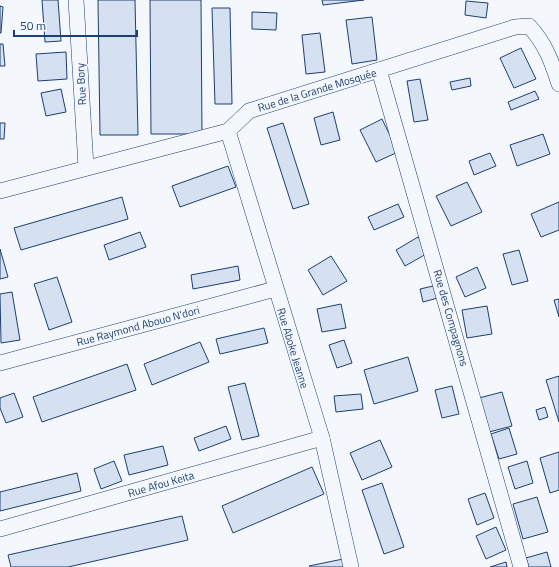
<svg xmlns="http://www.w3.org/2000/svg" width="559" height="567" viewBox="0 0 559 567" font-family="'Titillium Web',sans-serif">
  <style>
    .building { fill: #d5e0f0; stroke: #1d3f73 }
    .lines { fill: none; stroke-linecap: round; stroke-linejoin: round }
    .minor-casing { stroke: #1d3f73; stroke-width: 16 }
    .minor { stroke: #f4f7fb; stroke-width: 15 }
    .labels { text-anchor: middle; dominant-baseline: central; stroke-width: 3; stroke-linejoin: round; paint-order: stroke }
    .street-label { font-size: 11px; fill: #1d3f73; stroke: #f4f7fb }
  </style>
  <rect width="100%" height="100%" fill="#f4f7fb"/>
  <!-- building -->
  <g class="building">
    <path d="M42 0H58L61 41 45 42Z"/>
    <path d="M98 0H135L138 135H100Z"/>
    <path d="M150 0H201L202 134H151Z"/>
    <path d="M322 0H364L323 5Z"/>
    <path d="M466 1 488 3 486 18 465 15Z"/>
    <path d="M0 6 3 7 1 33H0Z"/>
    <path d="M212 8H230L232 104H215Z"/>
    <path d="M252 12 277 13 276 30 252 29Z"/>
    <path d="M372 17 377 60 352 64 346 20Z"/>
    <path d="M320 33 325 72 306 74 302 35Z"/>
    <path d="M0 44H3L5 66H0Z"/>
    <path d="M521 48 536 79 514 88 500 58Z"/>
    <path d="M66 52 67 79 38 81 36 54Z"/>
    <path d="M470 78 471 86 452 90 450 82Z"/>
    <path d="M420 79 428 120 414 122 407 81Z"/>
    <path d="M61 89 66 112 46 116 41 93Z"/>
    <path d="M535 91 539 99 511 110 508 102Z"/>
    <path d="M333 112 340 140 321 145 314 118Z"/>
    <path d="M382 119 398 152 376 162 360 130Z"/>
    <path d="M0 123H5L4 139H0Z"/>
    <path d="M283 123 309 204 293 209 267 128Z"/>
    <path d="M543 134 550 154 517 166 510 145Z"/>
    <path d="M490 153 496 166 474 175 469 161Z"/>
    <path d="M228 166 236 187 180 207 172 186Z"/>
    <path d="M467 182 482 212 451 226 436 196Z"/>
    <path d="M122 197 128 219 21 250 14 228Z"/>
    <path d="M559 202V230L541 237 531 214Z"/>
    <path d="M398 204 404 217 374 230 368 217Z"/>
    <path d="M140 232 146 247 109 260 104 245Z"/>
    <path d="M418 237 428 253 405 266 396 250Z"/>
    <path d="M0 249 8 277 0 279Z"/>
    <path d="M519 250 528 281 512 285 503 254Z"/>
    <path d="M331 256 347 281 323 295 308 270Z"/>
    <path d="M238 266 240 280 193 289 191 275Z"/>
    <path d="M477 267 486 288 465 297 456 277Z"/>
    <path d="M57 277 72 322 49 330 34 284Z"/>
    <path d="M442 284 445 296 423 302 420 289Z"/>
    <path d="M12 292 20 340 1 343 0 294Z"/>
    <path d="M559 299V317L554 300Z"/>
    <path d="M341 304 346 328 322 332 317 309Z"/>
    <path d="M487 306 492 334 467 338 462 310Z"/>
    <path d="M264 328 268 343 220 354 216 339Z"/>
    <path d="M344 340 352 363 337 368 329 345Z"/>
    <path d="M200 342 209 362 152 385 144 364Z"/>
    <path d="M408 357 418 391 374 404 364 370Z"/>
    <path d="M127 364 136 390 42 422 33 397Z"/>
    <path d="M559 376V422L546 380Z"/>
    <path d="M245 383 259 436 242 440 228 387Z"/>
    <path d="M452 386 459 414 442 418 435 390Z"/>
    <path d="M502 392 512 426 489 432 479 398Z"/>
    <path d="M14 393 23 417 6 423 0 408V398Z"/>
    <path d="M361 394 363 409 336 412 334 396Z"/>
    <path d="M545 407 548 417 539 420 536 410Z"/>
    <path d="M226 426 231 439 199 451 194 438Z"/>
    <path d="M509 428 517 454 499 459 491 434Z"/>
    <path d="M380 440 392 467 362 480 350 453Z"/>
    <path d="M163 446 168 465 129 475 124 455Z"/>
    <path d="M559 452V490L550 493 540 458Z"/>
    <path d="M114 461 122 481 101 489 94 469Z"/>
    <path d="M527 461 533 483 515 489 508 467Z"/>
    <path d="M312 467 324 494 233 533 222 506Z"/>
    <path d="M77 473 81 491 0 511V492Z"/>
    <path d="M382 483 404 547 384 554 362 490Z"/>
    <path d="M485 493 494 518 477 525 468 499Z"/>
    <path d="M537 497 548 532 523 539 513 504Z"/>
    <path d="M182 516 188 540 68 567H11L8 555Z"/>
    <path d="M496 527 506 550 486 559 476 536Z"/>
    <path d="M547 552 551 567H529L526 558Z"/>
    <path d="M343 559 345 567H310L309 566Z"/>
    <path d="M506 562 507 567H490Z"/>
  </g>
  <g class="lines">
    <!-- minor casing -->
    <g class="minor-casing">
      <g id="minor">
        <path d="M76 0 86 167"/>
        <path d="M379 70 521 567"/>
        <path d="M228 131 322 438 351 567"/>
        <path d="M0 191 228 131 249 111 515 27 529 26C545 43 552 62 559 84"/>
        <path d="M0 363 275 289"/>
        <path d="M0 529 322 438"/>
      </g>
    </g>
    <!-- minor -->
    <use href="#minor" class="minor"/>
  </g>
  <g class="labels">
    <!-- street labels -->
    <g class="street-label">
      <text transform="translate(81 84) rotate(-93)">Rue Bory</text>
      <text transform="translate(317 90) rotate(-17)">Rue de la Grande Mosquée</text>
      <text transform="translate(451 318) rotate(74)">Rue des Compagnons</text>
      <text transform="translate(138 326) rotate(-15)">Rue Raymond Abouo N'dori</text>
      <text transform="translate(293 348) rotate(73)">Rue Aboke Jeanne</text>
      <text transform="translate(161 484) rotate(-16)">Rue Afou Keita</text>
    </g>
  </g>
  <!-- scale -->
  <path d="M14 30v6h123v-6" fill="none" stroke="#1d3f73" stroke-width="2"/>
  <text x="20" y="30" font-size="12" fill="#1d3f73" stroke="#f4f7fb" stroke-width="3" paint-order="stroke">50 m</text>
</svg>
